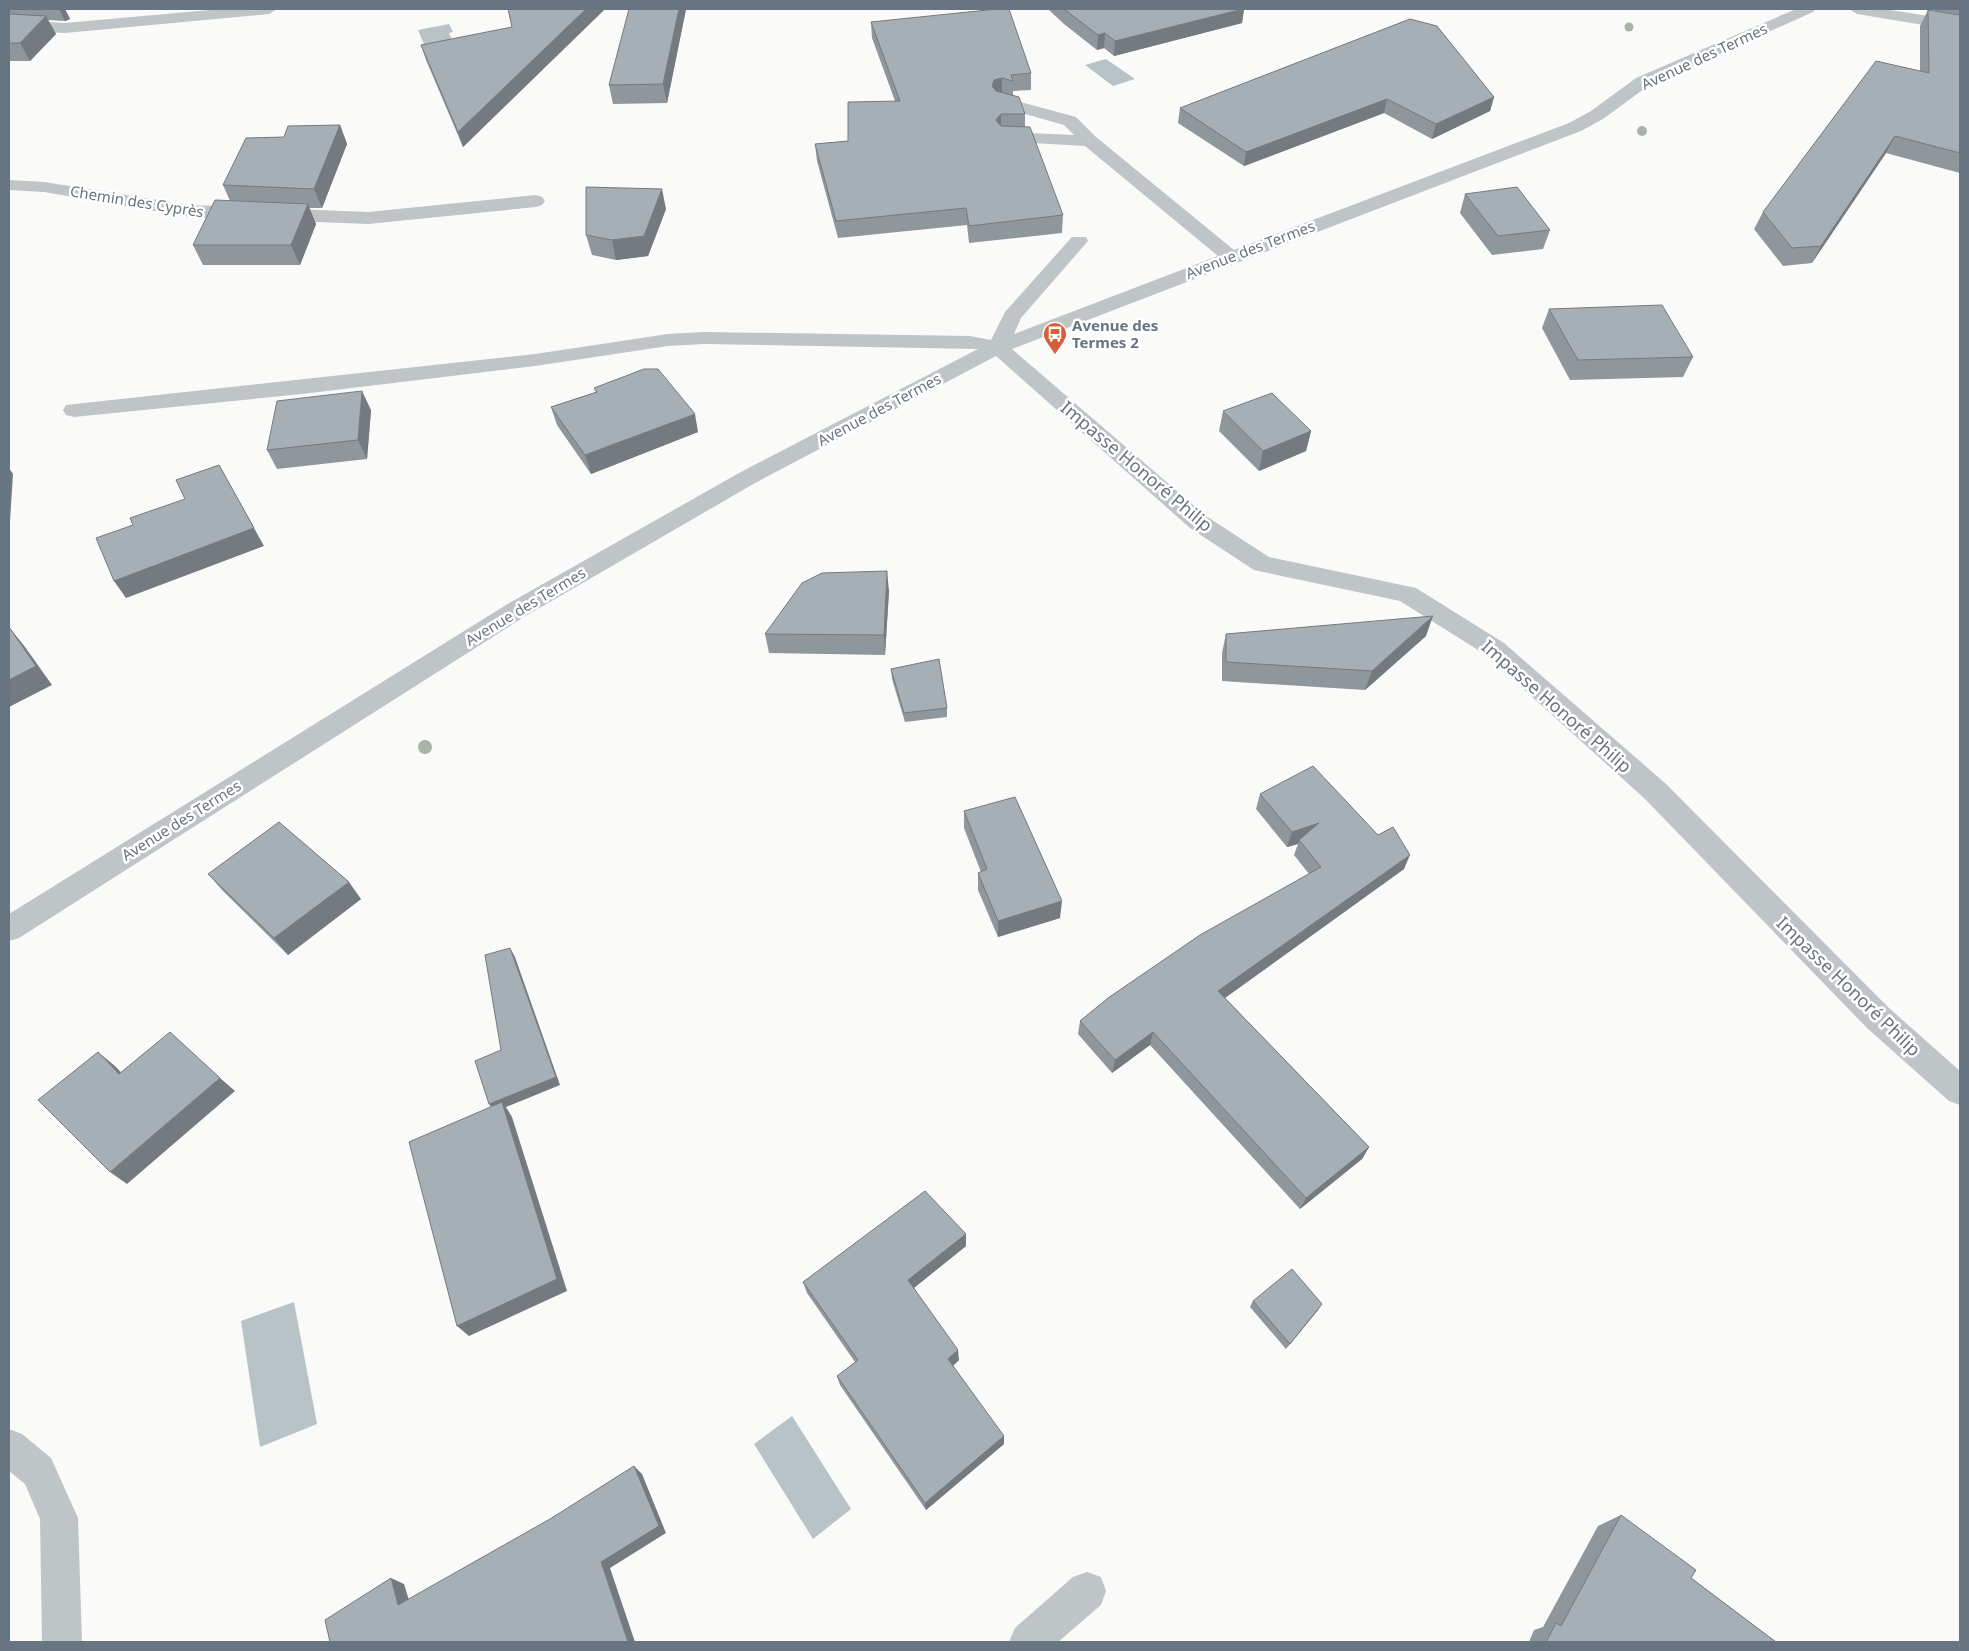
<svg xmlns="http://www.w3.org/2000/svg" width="1969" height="1651" viewBox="0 0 1969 1651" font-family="'Noto Sans',sans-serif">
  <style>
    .water { fill: #b8c3c7 }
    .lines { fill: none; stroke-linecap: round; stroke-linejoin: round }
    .minor { fill: #bfc4c7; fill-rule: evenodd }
    .tree { fill: #aab3a8 }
    .wall { fill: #8f969c }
    .shaded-wall { fill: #747a7f }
    .building { fill: #a6afb5; stroke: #747a7f }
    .labels { text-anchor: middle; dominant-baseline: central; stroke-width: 5; stroke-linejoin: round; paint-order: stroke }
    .far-street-label { font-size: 15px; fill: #667581; stroke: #fff }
    .far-poi-label { font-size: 15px; font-weight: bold; fill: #667581; stroke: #fff; text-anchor: start }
    .street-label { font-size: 18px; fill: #667581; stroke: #fff }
  </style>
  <rect width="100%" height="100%" fill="#fafaf8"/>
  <!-- water -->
  <g class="water">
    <path d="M449 24 453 32 449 33 457 51 429 56 418 30Z"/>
    <path d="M1106 59 1135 79 1113 86 1085 65Z"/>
    <path d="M294 1302 317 1424 260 1447 241 1321Z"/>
    <path d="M792 1416 851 1509 813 1539 754 1444Z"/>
  </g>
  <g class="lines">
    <!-- minor -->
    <g class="minor">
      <path d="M221 9H277L269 14 65 33 9 30V20L65 23Z"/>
      <path d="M1796 9H1816L1813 12 1648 86 1603 119 1581 131 1012 349 1206 516 1269 557 1416 588 1504 643 1665 783 1889 1008 1960 1071V1105L1949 1101 1867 1028 1645 799 1486 655 1400 601 1254 570 1190 528 996 356 755 483 524 617 19 938 9 941V914L506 605 739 473 978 349 704 344 668 346 535 366 302 394 74 417 66 415 63 410 66 405 535 354 668 334 704 332 970 336 991 340 1005 312 1072 237H1086L1088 241 1021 318 1014 334 1218 256 1085 146 1001 141 998 137 1001 133 1007 132 1074 135 1064 125 996 106 994 102 996 98 1002 97 1076 117 1096 137 1234 250 1569 123 1591 111 1636 78Z"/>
      <path d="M1849 9H1884L1960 21V31L1857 14Z"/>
      <path d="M9 180 44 182 190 205 368 212 536 195 542 197 545 201 542 205 536 207 368 224 190 217 44 192 9 190Z"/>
      <path d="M9 1429 22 1434 51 1458 78 1518 82 1642H42L40 1519 25 1484 9 1471Z"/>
      <path d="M1087 1572 1101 1577 1106 1591 1101 1605 1058 1642H1009L1015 1628 1073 1577Z"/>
    </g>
  </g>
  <!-- trees -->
  <g class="tree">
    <circle cx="1629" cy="27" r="4.5"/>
    <circle cx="1642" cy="131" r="5"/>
    <circle cx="425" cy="747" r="7"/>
  </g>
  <!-- wall -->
  <g class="wall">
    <path d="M9 9H65L70 19 65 21 48 20 56 34 30 61H9Z"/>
    <path d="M508 9H605L463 147 426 60 421 45 512 27Z"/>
    <path d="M686 9 667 103 613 104 609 85Z"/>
    <path d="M1048 9H1244L1242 23 1114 56 1104 48 1097 50 1064 24Z"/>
    <path d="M1935 9H1960V173L1886 153 1812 263 1783 266 1754 229 1763 212 1920 71V26L1928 10 1934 11Z"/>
    <path d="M1410 19 1494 97 1490 111 1432 139 1384 113 1244 166 1178 123 1180 108Z"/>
    <path d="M871 22 1031 73V90L1013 91V96L1025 114V127L1063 215 1062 233 969 243 967 225 838 238 817 161 815 144 848 141 895 101 872 38Z"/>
    <path d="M340 125 347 144 322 208H309L316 224 300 265H203L193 245 230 201 223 185 284 137Z"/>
    <path d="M1465 194 1550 230 1543 249 1492 255 1460 213Z"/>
    <path d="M666 209 648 256 616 260 592 255 586 235Z"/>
    <path d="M1549 309 1693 357 1683 377 1570 380 1542 328Z"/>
    <path d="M594 388 698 432 591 474 557 425 551 407 596 392Z"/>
    <path d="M371 410 367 459 277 469 267 450Z"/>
    <path d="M1223 411 1311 431 1306 451 1259 471 1219 431Z"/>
    <path d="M889 591 885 655 769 653 765 634Z"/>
    <path d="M1226 634 1426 636 1365 690 1222 681V653Z"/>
    <path d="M891 669 947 708V717L905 722 892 679Z"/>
    <path d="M1260 794 1404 869 1225 998 1369 1147 1362 1159 1300 1209 1150 1045 1112 1073 1078 1034 1080 1021 1309 874 1294 855 1298 844 1287 847 1256 809Z"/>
    <path d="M964 811 1060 918 998 937 978 890V873L981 872 964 828Z"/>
    <path d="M208 874 361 899 288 955 223 891Z"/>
    <path d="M966 1234V1246L914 1288 959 1360 953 1366 1004 1444 926 1510 840 1385 837 1376 855 1362 807 1293 803 1282Z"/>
    <path d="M1253 1301 1318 1310 1286 1349 1250 1307Z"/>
    <path d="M1621 1515 1691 1578 1776 1642H1529L1534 1630 1543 1627 1598 1526Z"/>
  </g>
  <!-- shaded-wall -->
  <g class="shaded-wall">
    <path d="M59 9H65L70 19 65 21Z"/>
    <path d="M586 9H605L463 147 458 132Z"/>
    <path d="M679 9H686L667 103 663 84Z"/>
    <path d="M1244 9 1242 23 1114 56 1115 41Z"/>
    <path d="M46 16 56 34 30 61 20 43Z"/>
    <path d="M1105 33 1104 48 1097 50 1098 35Z"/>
    <path d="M1002 78V95L994 97 992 86 994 80Z"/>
    <path d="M1494 97 1490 111 1432 139 1436 124Z"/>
    <path d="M1387 99 1384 113 1244 166 1246 152Z"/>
    <path d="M1001 114V131L996 120Z"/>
    <path d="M340 125 347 144 322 208 314 189Z"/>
    <path d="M1895 136 1886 153 1812 263 1821 246Z"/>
    <path d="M662 189 666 209 648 256 616 260 612 240Z"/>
    <path d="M308 204 316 224 300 265 291 245Z"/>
    <path d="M362 391 371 410 367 459 358 440Z"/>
    <path d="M695 414 698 432 591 474 585 455Z"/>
    <path d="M1311 431 1306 451 1259 471 1263 451Z"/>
    <path d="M219 465 264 546 126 598 114 581Z"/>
    <path d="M9 468 13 474 9 537Z"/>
    <path d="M887 571 889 591 885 655 884 635Z"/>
    <path d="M1433 616 1426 636 1365 690 1372 671Z"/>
    <path d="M9 627 25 647 52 685 9 707Z"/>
    <path d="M1319 823 1299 840 1298 844 1287 847 1292 832Z"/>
    <path d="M1410 855 1404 869 1215 1005 1218 991Z"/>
    <path d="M349 882 361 899 288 955 274 938Z"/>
    <path d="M1062 901 1060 918 998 937V921Z"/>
    <path d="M510 948 515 957 560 1085 506 1107 512 1117 567 1291 469 1336 457 1326 495 1112 489 1104 556 1077Z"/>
    <path d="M1153 1032 1150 1045 1112 1073 1115 1060Z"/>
    <path d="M98 1052 115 1066 136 1088 119 1074Z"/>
    <path d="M220 1078 235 1091 127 1184 110 1172Z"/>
    <path d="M1369 1147 1362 1159 1300 1209 1306 1198Z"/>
    <path d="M966 1234V1246L910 1291 908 1280Z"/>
    <path d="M1322 1304 1318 1310 1286 1349Z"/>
    <path d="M958 1350 959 1360 949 1369 948 1359Z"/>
    <path d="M1004 1436V1444L926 1510 925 1503Z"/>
    <path d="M634 1466 642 1474 666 1533 610 1568 635 1642H628L601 1562Z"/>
    <path d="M391 1578 404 1584 412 1610 398 1605Z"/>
  </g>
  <!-- building -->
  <g class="building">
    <path d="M508 9H586L458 132 421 45 512 27Z"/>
    <path d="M629 9H679L663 84 609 85Z"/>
    <path d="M997 9H1009L1031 73 1011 75 1013 81 1002 78 994 80 992 86 996 91 1019 97 1025 114H1001L996 120 1001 126 1030 127 1063 215 969 226 966 208 836 221 815 144 848 141V102L900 101 871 22Z"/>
    <path d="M1064 9H1243L1115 41 1105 33 1098 35Z"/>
    <path d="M1928 10 1960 15V153L1895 136 1821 246 1792 248 1763 212 1876 61 1929 73Z"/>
    <path d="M9 14 46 16 20 43H9Z"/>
    <path d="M1410 19 1437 26 1494 97 1436 124 1387 99 1246 152 1180 108Z"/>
    <path d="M340 125 314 189 223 185 246 138 284 137 288 126Z"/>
    <path d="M586 187 662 189 644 236 612 240 586 235Z"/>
    <path d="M1517 187 1550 230 1498 236 1465 194Z"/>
    <path d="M215 200 308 204 291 245H193Z"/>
    <path d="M1662 305 1693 357 1578 360 1549 309Z"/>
    <path d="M644 369H658L695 414 585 455 551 407 597 392 594 388Z"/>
    <path d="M362 391 358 440 267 450 277 401Z"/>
    <path d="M1272 393 1311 431 1263 451 1223 411Z"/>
    <path d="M219 465 254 528 114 581 96 538 133 525 130 518 185 499 176 480Z"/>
    <path d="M887 571 884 635 765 634 802 583 822 573Z"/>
    <path d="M1433 616 1372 671 1226 662V634Z"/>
    <path d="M9 627 36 666 9 680Z"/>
    <path d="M939 659 947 708 904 713 891 669Z"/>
    <path d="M1313 766 1378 835 1393 827 1410 855 1218 991 1369 1147 1306 1198 1153 1032 1115 1060 1080 1021 1108 998 1200 935 1321 867 1299 840 1319 823 1292 832 1260 794Z"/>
    <path d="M1015 797 1062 901 998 921 978 873 987 869 964 811Z"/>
    <path d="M279 822 349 882 274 938 208 874Z"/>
    <path d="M510 948 556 1077 489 1104 475 1061 501 1050 485 955Z"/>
    <path d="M170 1032 220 1078 110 1172 38 1100 98 1052 119 1074Z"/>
    <path d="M502 1102 557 1279 457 1326 409 1142Z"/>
    <path d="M925 1191 966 1234 908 1280 958 1350 948 1359 1004 1436 925 1503 837 1376 858 1360 803 1282Z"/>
    <path d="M1292 1269 1322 1304 1290 1344 1253 1301Z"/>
    <path d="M634 1466 659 1526 601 1562 628 1642H330L325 1620 391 1578 398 1605 550 1519Z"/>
    <path d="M1621 1515 1696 1570 1691 1578 1776 1642H1546L1556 1623 1561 1626Z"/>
  </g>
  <!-- icons -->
  <defs>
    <g id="bus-pin" transform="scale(1.25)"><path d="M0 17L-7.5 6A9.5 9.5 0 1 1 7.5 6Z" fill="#d75e3a" stroke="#fff"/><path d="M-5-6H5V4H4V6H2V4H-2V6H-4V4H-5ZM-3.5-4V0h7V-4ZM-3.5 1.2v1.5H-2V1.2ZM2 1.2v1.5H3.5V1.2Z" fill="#fff"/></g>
  </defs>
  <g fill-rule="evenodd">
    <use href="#bus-pin" x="1055" y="334"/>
  </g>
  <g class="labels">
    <!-- far-street labels -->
    <g class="far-street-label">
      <text transform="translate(1704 56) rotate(-25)">Avenue des Termes</text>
      <text transform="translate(137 201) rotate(9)">Chemin des Cyprès</text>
      <text transform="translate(1250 249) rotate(-21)">Avenue des Termes</text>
      <text transform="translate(879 409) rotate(-28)">Avenue des Termes</text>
      <text transform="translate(525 606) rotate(-31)">Avenue des Termes</text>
      <text transform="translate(181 820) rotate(-32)">Avenue des Termes</text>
    </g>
    <!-- far-poi labels -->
    <g class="far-poi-label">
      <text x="1072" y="325">Avenue des<tspan x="1072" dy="17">Termes 2</tspan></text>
    </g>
    <!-- street labels -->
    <g class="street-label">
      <text transform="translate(1137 466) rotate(40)">Impasse Honoré Philip</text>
      <text transform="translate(1557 706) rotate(41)">Impasse Honoré Philip</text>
      <text transform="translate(1849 986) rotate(44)">Impasse Honoré Philip</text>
    </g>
  </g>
  <!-- border -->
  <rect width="1969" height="1651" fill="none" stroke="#667581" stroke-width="20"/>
</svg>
